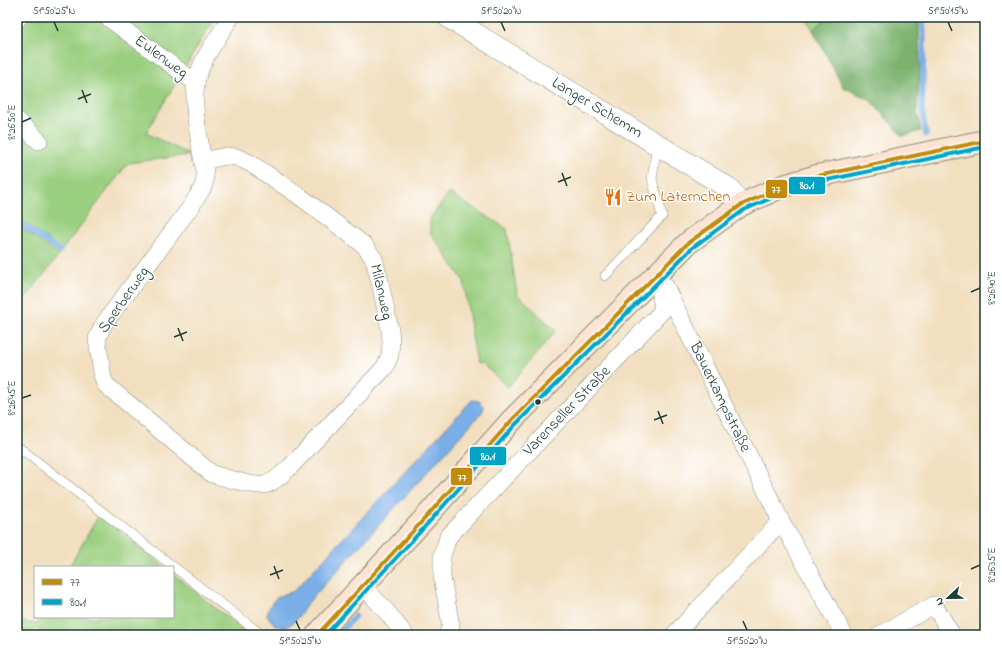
<svg xmlns="http://www.w3.org/2000/svg" width="1002" height="652" viewBox="0 0 1002 652" font-family="'Indie Flower',sans-serif">
  <style>
    .green { fill: #9bcf80; stroke: #5d865a }
    .forest { fill: #7cb26e; stroke: #4e7851 }
    .water { fill: #79aee7; stroke: #4c768e }
    .lines { fill: none; stroke-linecap: round; stroke-linejoin: round }
    .stream { stroke: #79aee7; stroke-width: 5.5 }
    .service-casing { stroke: #888e7a; stroke-width: 10 }
    .minor-casing { stroke: #888e7a; stroke-width: 18 }
    .tertiary-casing { stroke: #888e7a; stroke-width: 22 }
    .secondary-casing { stroke: #888e7a; stroke-width: 24 }
    .service { stroke: #fff; stroke-width: 9 }
    .minor { stroke: #fff; stroke-width: 17 }
    .tertiary { stroke: #fff; stroke-width: 21 }
    .secondary { stroke: #fde3d1; stroke-width: 22 }
    .bus-1-casing { stroke: #fff; stroke-width: 7 }
    .bus-2-casing { stroke: #fff; stroke-width: 7 }
    .bus-1 { stroke: #c18c0d; stroke-width: 4 }
    .bus-2 { stroke: #02a4c6; stroke-width: 4 }
    .ticks { fill: none; stroke: #1f3d34; stroke-width: 1.5 }
    .bus-dot { fill: #1f3d34; stroke: #fff; stroke-width: 1.5 }
    .labels { text-anchor: middle; dominant-baseline: central; stroke-width: 3; stroke-linejoin: round; paint-order: stroke }
    .street-label { font-size: 16px; fill: #1f3d34; stroke: #fff }
    .food-label { font-size: 16px; fill: #c56008; stroke: #fff; text-anchor: start }
    .line-badge { stroke: #fff; stroke-width: 1.5 }
    .badge-label { font-size: 11px; text-anchor: middle; font-weight: bold; fill: #fff }
    .neatline { fill: none; stroke: #1f3d34; stroke-width: 1.5 }
    .ticks-label { font-size: 10px; text-anchor: middle; fill: #1f3d34 }
  </style>
  <rect width="100%" height="100%" fill="#fff"/>
  <filter id="ink" filterUnits="userSpaceOnUse"><feTurbulence type="fractalNoise" baseFrequency=".025" numOctaves="2"/><feDisplacementMap in="SourceGraphic" scale="8" xChannelSelector="R" yChannelSelector="G"/><feConvolveMatrix kernelMatrix="1 2 1 2 8 2 1 2 1" color-interpolation-filters="sRGB"/></filter>
  <filter id="wash" filterUnits="userSpaceOnUse"><feTurbulence type="fractalNoise" baseFrequency=".012" numOctaves="4" result="noise"/><feDisplacementMap in="SourceGraphic" scale="16" xChannelSelector="R" yChannelSelector="G"/><feGaussianBlur stdDeviation="0.9" result="paint"/><feColorMatrix in="noise" values="0 0 0 0 0 0 0 0 0 0 0 0 0 0 0 0 0 1.4 0 .05"/><feComposite in="paint" operator="in"/></filter>
  <g filter="url(#wash)">
    <rect width="100%" height="100%" fill="#f2dfc0"/>
    <!-- green -->
    <g class="green">
      <path d="M17 17H215L146 133 190 155 128 163 62 250 17 217Z"/>
      <path d="M806 17H826L825 20 813 30Z"/>
      <path d="M449 193 507 229 517 294 556 331 508 387 482 364 476 363 464 281 430 232V218Z"/>
      <path d="M17 225 59 255 25 299 17 304Z"/>
      <path d="M99 515 164 567H69Z"/>
      <path d="M173 574 249 635H51L35 629 31 635H17V621L37 624 41 617H173Z"/>
    </g>
    <!-- forest -->
    <path class="forest" d="M826 17H919L920 69 917 111 921 131 902 136 869 99 843 87 813 30 825 20Z"/>
    <!-- water -->
    <path class="water" d="M472 400 479 401 484 406 483 411 305 606C301 616 294 623 285 628L275 625 267 615C268 607 274 598 282 595 287 593 290 593 294 591Z"/>
    <g class="lines">
      <!-- stream -->
      <g class="stream">
        <path d="M923 17 924 39 922 109 926 135"/>
        <path d="M17 221 60 251"/>
        <path d="M338 635 355 616"/>
      </g>
    </g>
  </g>
  <g filter="url(#ink)">
    <g class="lines">
      <!-- service casing -->
      <g class="service-casing">
        <g id="service">
          <path d="M605 276 662 216 652 179 657 144"/>
          <path d="M17 446 262 635"/>
        </g>
      </g>
      <!-- minor casing -->
      <g class="minor-casing">
        <g id="minor">
          <path d="M107 17 196 83"/>
          <path d="M17 20 19 17"/>
          <path d="M17 120 39 141"/>
          <path d="M203 161 226 156 236 157 250 163 298 195 364 245 374 259 380 282 390 330 391 342 390 355 385 367 290 467C282 474 274 483 264 485 255 487 222 477 212 474L106 385 103 379 97 339 103 325 192 205C195 199 200 193 203 187 207 177 204 167 202 157 199 134 192 108 196 84 199 62 219 36 231 17"/>
          <path d="M665 286 781 521 844 635"/>
          <path d="M363 586 387 612 405 635"/>
          <path d="M447 635 451 626 442 577V556L448 537 663 310 658 272"/>
          <path d="M674 635 781 521"/>
          <path d="M880 635 934 605 952 635"/>
        </g>
      </g>
      <!-- tertiary casing -->
      <g class="tertiary-casing">
        <path id="tertiary" d="M448 17 730 189 741 205"/>
      </g>
      <!-- secondary casing -->
      <g class="secondary-casing">
        <path id="secondary" d="M317 635 427 516 511 421 688 243 741 205 783 186 817 176 985 141"/>
      </g>
      <!-- service -->
      <use href="#service" class="service"/>
      <!-- minor -->
      <use href="#minor" class="minor"/>
      <!-- tertiary -->
      <use href="#tertiary" class="tertiary"/>
      <!-- secondary -->
      <use href="#secondary" class="secondary"/>
      <!-- bus-1 casing -->
      <g class="bus-1-casing">
        <path id="bus-1" d="M317 635 427 516 511 421 688 243 741 205 783 186 817 176 985 141"/>
      </g>
      <!-- bus-2 casing -->
      <g class="bus-2-casing">
        <path id="bus-2" d="M325 635 431 520 515 425 692 248 744 210 785 192 818 182 985 147"/>
      </g>
      <!-- bus-1 -->
      <use href="#bus-1" class="bus-1"/>
      <!-- bus-2 -->
      <use href="#bus-2" class="bus-2"/>
    </g>
  </g>
  <!-- ticks -->
  <path class="ticks" d="M54 22 58 31M501 22 505 31M948 22 952 31M82 90 87 103M78 99 91 94M22 122 31 118M562 173 567 186M558 182 571 177M971 292 980 288M178 328 183 341M174 337 187 332M22 398 31 395M658 411 663 424M654 420 667 415M274 566 279 579M971 569 980 565M270 575 283 570M296 621 300 630M743 621 747 630"/>
  <!-- icons -->
  <defs>
    <g id="restaurant-bare" transform="scale(1.38)"><path d="M-5-6h1v4h1v-4h1v4h1v-4h1v5L-1.5 .5V6h-2V.5L-5-1ZM5-6V6H3V1.5H1.5Q1.5-4 5-6Z" fill="#e8710a" stroke="#fff" stroke-width="2.5" paint-order="stroke"/></g>
  </defs>
  <g fill-rule="evenodd">
    <use href="#restaurant-bare" x="613" y="197"/>
  </g>
  <!-- markers -->
  <circle class="bus-dot" cx="538" cy="402" r="3.5"/>
  <g class="labels">
    <!-- street labels -->
    <g class="street-label">
      <text transform="translate(161 57) rotate(36)">Eulenweg</text>
      <text transform="translate(597 108) rotate(31)">Langer Schemm</text>
      <text transform="translate(381 292) rotate(77)">Milanweg</text>
      <text transform="translate(124 300) rotate(-55)">Sperberweg</text>
      <text transform="translate(720 397) rotate(64)">Bauerkampstraße</text>
      <text transform="translate(567 411) rotate(-46)">Varenseller Straße</text>
    </g>
    <!-- food labels -->
    <g class="food-label">
      <text x="626" y="197">Zum Laternchen</text>
    </g>
  </g>
  <g class="line-badge">
    <rect x="788" y="176" width="38" height="19" rx="4" fill="#02a4c6"/>
    <rect x="765" y="179" width="23" height="20" rx="4" fill="#c18c0d"/>
    <rect x="469" y="446" width="38" height="20" rx="4" fill="#02a4c6"/>
    <rect x="450" y="467" width="23" height="19" rx="4" fill="#c18c0d"/>
  </g>
  <g class="badge-label">
    <text x="807" y="189">80.1</text>
    <text x="776" y="193">77</text>
    <text x="488" y="460">80.1</text>
    <text x="462" y="481">77</text>
  </g>
  <!-- margin -->
  <rect width="1002" height="652" fill="none" stroke="#fff" stroke-width="44"/>
  <!-- legend -->
  <rect x="34" y="566" width="140" height="52" fill="#ffffff" stroke="#a5b1ae"/>
  <rect x="42" y="579" width="20" height="6" fill="#c18c0d" stroke="#a5b1ae"/>
  <text x="70" y="586" font-size="12" fill="#1f3d34">77</text>
  <rect x="42" y="599" width="20" height="6" fill="#02a4c6" stroke="#a5b1ae"/>
  <text x="70" y="606" font-size="12" fill="#1f3d34">80.1</text>
  <!-- north arrow -->
  <g transform="translate(948 598) rotate(248)" stroke="#ffffff" stroke-width="3" paint-order="stroke">
  <path d="M0-3L7 15L0 10L-7 15Z" fill="#1f3d34"/>
  <text y="-6" font-size="11" font-weight="bold" text-anchor="middle" fill="#1f3d34">N</text>
  </g>
  <rect x="22" y="22" width="958" height="608" class="neatline"/>
  <g class="ticks-label">
    <text x="54" y="14">51°50'25"N</text>
    <text x="501" y="14">51°50'20"N</text>
    <text x="948" y="14">51°50'15"N</text>
    <text transform="translate(11 122) rotate(-90)" y="4">8°26'50"E</text>
    <text transform="translate(991 288) rotate(-90)" y="4">8°26'40"E</text>
    <text transform="translate(11 398) rotate(-90)" y="4">8°26'45"E</text>
    <text transform="translate(991 565) rotate(-90)" y="4">8°26'35"E</text>
    <text x="300" y="644">51°50'25"N</text>
    <text x="747" y="644">51°50'20"N</text>
  </g>
</svg>
